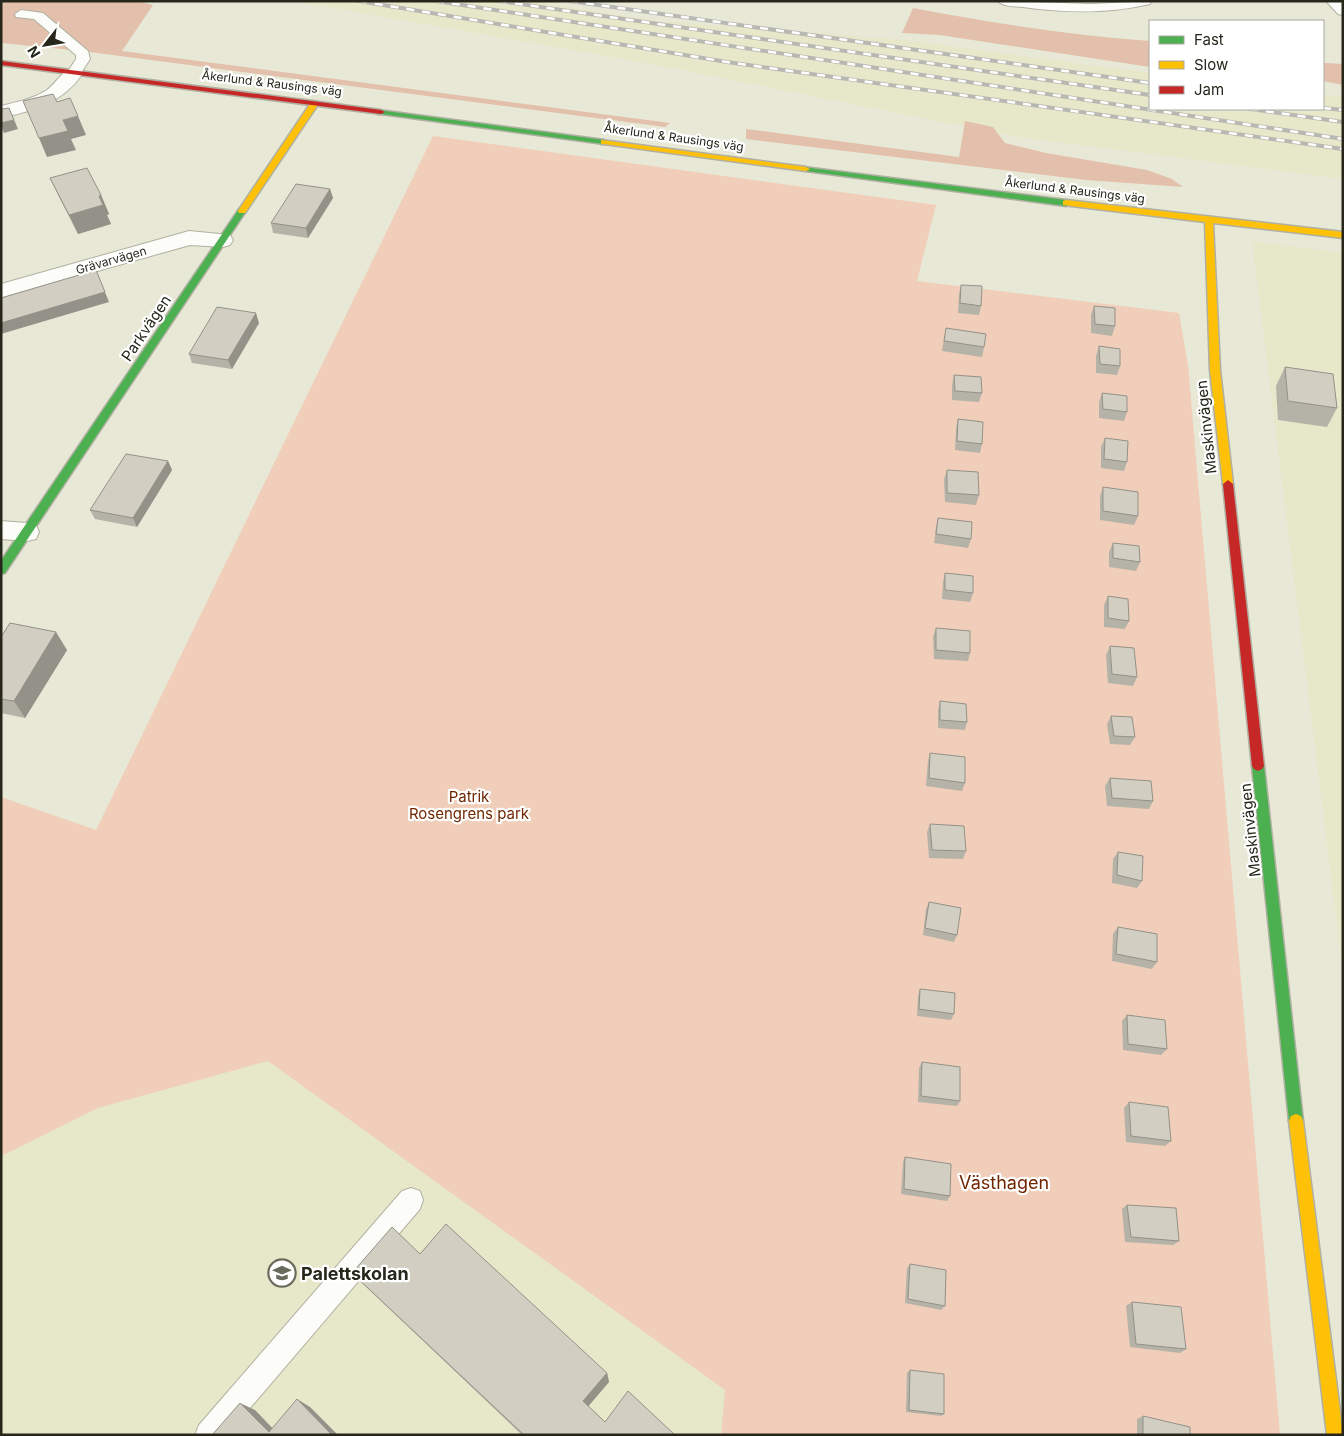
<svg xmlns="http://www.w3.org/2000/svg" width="1344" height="1436" viewBox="0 0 1344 1436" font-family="Inter,sans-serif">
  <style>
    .built { fill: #e7e7ca }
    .green { fill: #f0ceb9 }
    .forest { fill: #e2c0ab }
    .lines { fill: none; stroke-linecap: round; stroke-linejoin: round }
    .lane-casing { stroke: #b0b0a2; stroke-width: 2 }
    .street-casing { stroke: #b0b0a2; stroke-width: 2 }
    .fast-casing { stroke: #b0b0a2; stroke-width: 3 }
    .slow-casing { stroke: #b0b0a2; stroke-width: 3 }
    .jam-casing { stroke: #b0b0a2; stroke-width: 3 }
    .lane { fill: #fcfcf9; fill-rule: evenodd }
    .street { fill: #fcfcf9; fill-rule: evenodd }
    .fast { fill: #4caf50; fill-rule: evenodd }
    .slow { fill: #ffc107; fill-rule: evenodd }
    .jam { fill: #c62828; fill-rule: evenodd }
    .rail-casing { stroke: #b8b8b3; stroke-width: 4 }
    .rail { stroke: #fff; stroke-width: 2.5; stroke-dasharray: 8; stroke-linecap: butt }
    .wall { fill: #b5b2a7 }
    .shaded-wall { fill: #939188 }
    .building { fill: #d2cfc2; stroke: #939188 }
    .labels { text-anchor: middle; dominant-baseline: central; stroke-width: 4.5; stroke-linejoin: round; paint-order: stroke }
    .far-street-label { font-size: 12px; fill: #26261a; stroke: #fff }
    .street-label { font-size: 15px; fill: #26261a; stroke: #fff }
    .park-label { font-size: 15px; fill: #702701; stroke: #fff }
    .near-park-label { font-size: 18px; fill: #702701; stroke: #fff }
    .near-poi-label { font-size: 18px; font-weight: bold; fill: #26261a; stroke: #fff; text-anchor: start }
  </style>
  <rect width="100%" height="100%" fill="#e8e8d7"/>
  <!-- built -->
  <g class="built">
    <path d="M293 1H531L657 21 903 40 1150 73V109H1323V94L1343 97V179L1018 137 662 66Z"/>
    <path d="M1252 241 1343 253V973Z"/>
    <path d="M268 1061 725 1390 721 1435H1V1156L98 1108Z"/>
  </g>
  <!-- green -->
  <path class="green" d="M433 136 936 205 917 281 1179 313 1188 365 1280 1435H721L725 1390 268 1061 98 1108 1 1156V797L96 830Z"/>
  <!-- forest -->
  <g class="forest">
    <path d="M1 1H137L153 5 122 51 670 123 665 127 82 51 1 43Z"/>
    <path d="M913 8C992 23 1070 35 1150 41V67L940 35 902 33Z"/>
    <path d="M1326 63 1343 64V85L1323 81V64Z"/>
    <path d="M965 121 993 127 1005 143 1046 153 1147 170 1172 179 1183 187 1086 180 746 139V129L959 157Z"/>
  </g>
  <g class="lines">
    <!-- lane casing -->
    <g class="lane-casing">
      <g id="lane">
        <path d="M998 1 1092 4 1151 1 1150 4C1107 14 1066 13 1023 7 1015 6 1003 7 998 1Z"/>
        <path d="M1326 1H1340L1343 4V15L1338 14Z"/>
        <path d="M21 10 43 13 88 51 90 59 79 76H69L67 73 76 59V55L34 19 16 17 15 14Z"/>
        <path d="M411 1188 420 1191 423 1200 420 1209 227 1435H195L199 1425 402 1191Z"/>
      </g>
    </g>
    <!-- street casing -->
    <g class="street-casing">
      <g id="street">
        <path d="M74 67 81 69 83 73C63 103 35 110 1 118V106C17 102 33 99 47 90 56 83 63 70 74 67Z"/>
        <path d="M189 231 230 235 233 240 230 245 223 247 190 245 1 298V284Z"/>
        <path d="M1 521 27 523 36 525 39 532 36 539 27 541 1 539Z"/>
      </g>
    </g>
    <!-- fast casing -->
    <g class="fast-casing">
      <g id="fast">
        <path d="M378 110 604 140 608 142 604 144 381 114H378Z"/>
        <path d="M803 167 1066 200 1070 203 1066 206 806 171 802 169Z"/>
        <path d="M242 208 246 211 5 573 1 574V561L239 209Z"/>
        <path d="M1258 761 1262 763 1264 766 1303 1121 1301 1126 1296 1128 1291 1126 1289 1121 1252 766 1254 763Z"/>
      </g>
    </g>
    <!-- slow casing -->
    <g class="slow-casing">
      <g id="slow">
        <path d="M312 101 319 103 245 213H239L238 211Z"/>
        <path d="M601 140 806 167 810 169 806 171 604 144H601Z"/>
        <path d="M1066 200 1343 232V238L1213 223 1220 370 1233 484 1232 487H1224L1223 484 1210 370 1205 222 1063 205V201Z"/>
        <path d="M1296 1114 1301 1116 1303 1121 1343 1435H1327L1289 1121 1291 1116Z"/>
      </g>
    </g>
    <!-- jam casing -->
    <g class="jam-casing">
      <g id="jam">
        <path d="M1 61 381 110 385 112 381 114 1 65Z"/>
        <path d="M1228 480 1233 484 1264 766 1262 769 1258 771 1254 769 1252 766 1223 484Z"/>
      </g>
    </g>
    <!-- lane -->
    <use href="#lane" class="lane"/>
    <!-- street -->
    <use href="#street" class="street"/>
    <!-- fast -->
    <use href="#fast" class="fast"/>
    <!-- slow -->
    <use href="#slow" class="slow"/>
    <!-- jam -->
    <use href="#jam" class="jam"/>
    <!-- rail casing -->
    <g class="rail-casing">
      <g id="rail">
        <path d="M359 1 727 62 1343 149"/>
        <path d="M436 1 1343 139"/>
        <path d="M499 1 1150 95"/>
        <path d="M570 1 1150 83"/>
        <path d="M1323 108 1343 110"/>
        <path d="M1250 109 1343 122"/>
      </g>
    </g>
    <!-- rail -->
    <use href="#rail" class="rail"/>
  </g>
  <!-- wall -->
  <g class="wall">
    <path d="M50 178 101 195 109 214 107 215 111 224 78 234 59 197Z"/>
    <path d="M330 189 333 198 308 238 273 233 271 223Z"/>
    <path d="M961 285 981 306 979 315 958 313 959 294Z"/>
    <path d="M1094 306 1115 326 1112 336 1091 333V315Z"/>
    <path d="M259 323 232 369 192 363 189 354Z"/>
    <path d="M946 328 984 347 982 357 942 351Z"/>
    <path d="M1099 346 1120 366 1117 375 1096 373V356Z"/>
    <path d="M1285 367 1337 408 1327 427 1278 420 1276 386Z"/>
    <path d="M954 375 982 393 979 402 952 400V385Z"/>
    <path d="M1102 393 1127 412 1124 421 1099 418V402Z"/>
    <path d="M958 419 982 444 980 453 955 450 956 428Z"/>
    <path d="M1105 438 1127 462 1124 471 1101 468V447Z"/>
    <path d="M168 461 172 470 137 527 95 519 90 510Z"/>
    <path d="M947 470 979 495 976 505 945 502 944 479Z"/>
    <path d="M1103 487 1138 516 1134 525 1100 520V496Z"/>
    <path d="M938 518 971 539 968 548 934 543 936 527Z"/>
    <path d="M1113 543 1140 562 1136 571 1109 567V552Z"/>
    <path d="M945 573 973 593 970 602 942 599 943 582Z"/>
    <path d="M1108 596 1129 621 1125 629 1104 627V605Z"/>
    <path d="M936 628 970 653 968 661 934 659 933 637Z"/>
    <path d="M1 637 67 650 25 718 1 713Z"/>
    <path d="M1110 646 1137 677 1133 686 1108 683 1106 655Z"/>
    <path d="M940 701 967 722 965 730 938 728V710Z"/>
    <path d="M1111 716 1135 737 1130 745 1110 744 1107 724Z"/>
    <path d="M930 753 965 783 962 791 926 786 928 761Z"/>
    <path d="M1110 778 1153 801 1149 809 1107 806 1105 786Z"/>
    <path d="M930 824 966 851 963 859 929 858 927 832Z"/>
    <path d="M1118 852 1142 881 1137 888 1112 883 1113 859Z"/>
    <path d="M929 902 957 935 954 942 923 935 926 909Z"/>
    <path d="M1118 927 1157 962 1152 969 1112 961 1113 934Z"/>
    <path d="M920 989 954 1014 951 1020 917 1016 918 996Z"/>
    <path d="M1127 1015 1167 1049 1161 1055 1123 1050 1122 1021Z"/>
    <path d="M922 1062 960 1101 957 1106 918 1102 919 1068Z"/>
    <path d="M1129 1102 1171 1141 1165 1146 1126 1142 1124 1108Z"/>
    <path d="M905 1157 950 1196 947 1201 901 1194 903 1162Z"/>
    <path d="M1127 1205 1179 1241 1173 1245 1125 1242 1122 1209Z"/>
    <path d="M420 1254 607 1373 609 1382 588 1406 605 1422 675 1435H522L363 1284 352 1273Z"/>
    <path d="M910 1264 945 1306 941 1310 905 1303 907 1268Z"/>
    <path d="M1132 1302 1186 1349 1180 1353 1130 1347 1126 1306Z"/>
    <path d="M910 1370 944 1414 941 1416 906 1412 907 1373Z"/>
    <path d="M1143 1416 1190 1435H1137V1419Z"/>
  </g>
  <!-- shaded-wall -->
  <g class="shaded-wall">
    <path d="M9 108 18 129 4 133 1 126V123Z"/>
    <path d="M78 116 86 135 71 139 76 150 47 157 39 138 63 120Z"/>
    <path d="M330 189 333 198 308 238 306 228Z"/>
    <path d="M101 195 109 214 107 215 111 224 78 234 69 215Z"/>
    <path d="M96 270 109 302 1 334V323Z"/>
    <path d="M256 313 259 323 232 369 228 360Z"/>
    <path d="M168 461 172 470 137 527 133 518Z"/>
    <path d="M56 632 67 650 25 718 14 701Z"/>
    <path d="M607 1373 609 1382 586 1409 583 1401Z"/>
    <path d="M297 1399 310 1407 338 1435H332Z"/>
    <path d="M240 1403 255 1410 279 1435 269 1432Z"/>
  </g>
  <!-- building -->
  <g class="building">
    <path d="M53 94 57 102 70 98 78 116 63 120 68 131 39 138 23 101Z"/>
    <path d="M9 108 14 120 1 123V109Z"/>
    <path d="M87 168 101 195 99 196 103 205 69 215 50 178Z"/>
    <path d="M296 184 330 189 306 228 271 223Z"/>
    <path d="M96 270 105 292 1 323V298Z"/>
    <path d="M961 285 982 286 981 306 960 303Z"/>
    <path d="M1094 306 1115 308V326L1095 324Z"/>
    <path d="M217 307 256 313 228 360 189 354Z"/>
    <path d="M946 328 986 334 984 347 944 341Z"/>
    <path d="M1099 346 1120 349V366L1100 364Z"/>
    <path d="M1285 367 1333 374 1337 408 1288 401Z"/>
    <path d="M954 375 981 377 982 393 955 391Z"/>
    <path d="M1102 393 1127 396V412L1103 409Z"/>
    <path d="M958 419 983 422 982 444 957 441Z"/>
    <path d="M1105 438 1128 441 1127 462 1104 459Z"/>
    <path d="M126 454 168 461 133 518 90 510Z"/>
    <path d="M947 470 978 472 979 495 947 493Z"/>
    <path d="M1103 487 1138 492V516L1103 511Z"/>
    <path d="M938 518 972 522 971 539 936 534Z"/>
    <path d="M1113 543 1139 546 1140 562 1113 558Z"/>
    <path d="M945 573 973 576V593L945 590Z"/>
    <path d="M1108 596 1128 599 1129 621 1108 618Z"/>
    <path d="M10 623 56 632 14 701 1 699V637Z"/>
    <path d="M936 628 970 631V653L936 650Z"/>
    <path d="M1110 646 1134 648 1137 677 1112 674Z"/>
    <path d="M940 701 966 704 967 722 940 720Z"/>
    <path d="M1111 716 1132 717 1135 737 1114 736Z"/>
    <path d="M930 753 965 757V783L929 778Z"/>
    <path d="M1110 778 1151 781 1153 801 1112 798Z"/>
    <path d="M930 824 964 826 966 851 932 850Z"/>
    <path d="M1118 852 1143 856 1142 881 1117 875Z"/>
    <path d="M929 902 961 908 957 935 925 928Z"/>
    <path d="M1118 927 1157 934V962L1116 954Z"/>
    <path d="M920 989 955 993 954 1014 919 1009Z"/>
    <path d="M1127 1015 1165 1020 1167 1049 1128 1044Z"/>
    <path d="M922 1062 960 1067V1101L921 1096Z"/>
    <path d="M1129 1102 1168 1107 1171 1141 1131 1136Z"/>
    <path d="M905 1157 951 1164 950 1196 904 1189Z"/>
    <path d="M1127 1205 1176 1208 1179 1241 1131 1237Z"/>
    <path d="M446 1224 607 1373 583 1401 605 1422 628 1391 675 1435H524L352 1273 392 1227 420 1254Z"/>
    <path d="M910 1264 946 1270 945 1306 908 1299Z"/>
    <path d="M1132 1302 1181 1307 1186 1349 1136 1344Z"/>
    <path d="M910 1370 944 1374V1414L909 1410Z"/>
    <path d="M297 1399 332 1435H212L240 1403 269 1432Z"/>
    <path d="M1143 1416 1190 1427V1435H1143Z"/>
  </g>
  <!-- icons -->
  <defs>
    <g id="school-ring" transform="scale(1.4375)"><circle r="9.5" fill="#fff" stroke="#6a6a5c" stroke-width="1.5"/><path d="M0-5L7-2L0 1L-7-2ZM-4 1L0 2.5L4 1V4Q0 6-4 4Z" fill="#6a6a5c"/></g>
  </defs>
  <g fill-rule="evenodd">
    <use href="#school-ring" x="282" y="1273"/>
  </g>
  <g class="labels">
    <!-- far-street labels -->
    <g class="far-street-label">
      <text transform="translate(272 83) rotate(7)">Åkerlund &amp; Rausings väg</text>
      <text transform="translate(674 137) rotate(8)">Åkerlund &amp; Rausings väg</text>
      <text transform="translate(1075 190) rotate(7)">Åkerlund &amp; Rausings väg</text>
      <text transform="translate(111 260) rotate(-16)">Grävarvägen</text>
    </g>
    <!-- street labels -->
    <g class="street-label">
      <text transform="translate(146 328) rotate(-56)">Parkvägen</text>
      <text transform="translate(1206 427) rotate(-96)">Maskinvägen</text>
      <text transform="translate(1250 830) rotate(-96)">Maskinvägen</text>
    </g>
    <!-- park labels -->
    <g class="park-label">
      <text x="469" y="796">Patrik<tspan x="469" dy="17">Rosengrens park</tspan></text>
    </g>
    <!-- near-park labels -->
    <g class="near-park-label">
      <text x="1004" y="1182">Västhagen</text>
    </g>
    <!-- near-poi labels -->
    <g class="near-poi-label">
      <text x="301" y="1273">Palettskolan</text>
    </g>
  </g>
  <!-- border -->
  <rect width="1344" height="1436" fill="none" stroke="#26261a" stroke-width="5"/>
  <!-- legend -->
  <rect x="1149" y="20" width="175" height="90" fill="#ffffff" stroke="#a8a8a3"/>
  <rect x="1159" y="36" width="25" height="8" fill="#4caf50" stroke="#a8a8a3"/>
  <text x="1194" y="45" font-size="15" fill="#26261a">Fast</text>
  <rect x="1159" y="61" width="25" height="8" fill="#ffc107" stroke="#a8a8a3"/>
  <text x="1194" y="70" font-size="15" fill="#26261a">Slow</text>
  <rect x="1159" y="86" width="25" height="8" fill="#c62828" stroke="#a8a8a3"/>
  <text x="1194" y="95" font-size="15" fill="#26261a">Jam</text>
  <!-- north arrow -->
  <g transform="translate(45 45) rotate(239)" stroke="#ffffff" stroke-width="4" paint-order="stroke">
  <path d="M0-4L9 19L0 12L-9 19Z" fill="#26261a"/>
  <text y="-8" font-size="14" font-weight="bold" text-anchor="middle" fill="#26261a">N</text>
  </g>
</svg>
